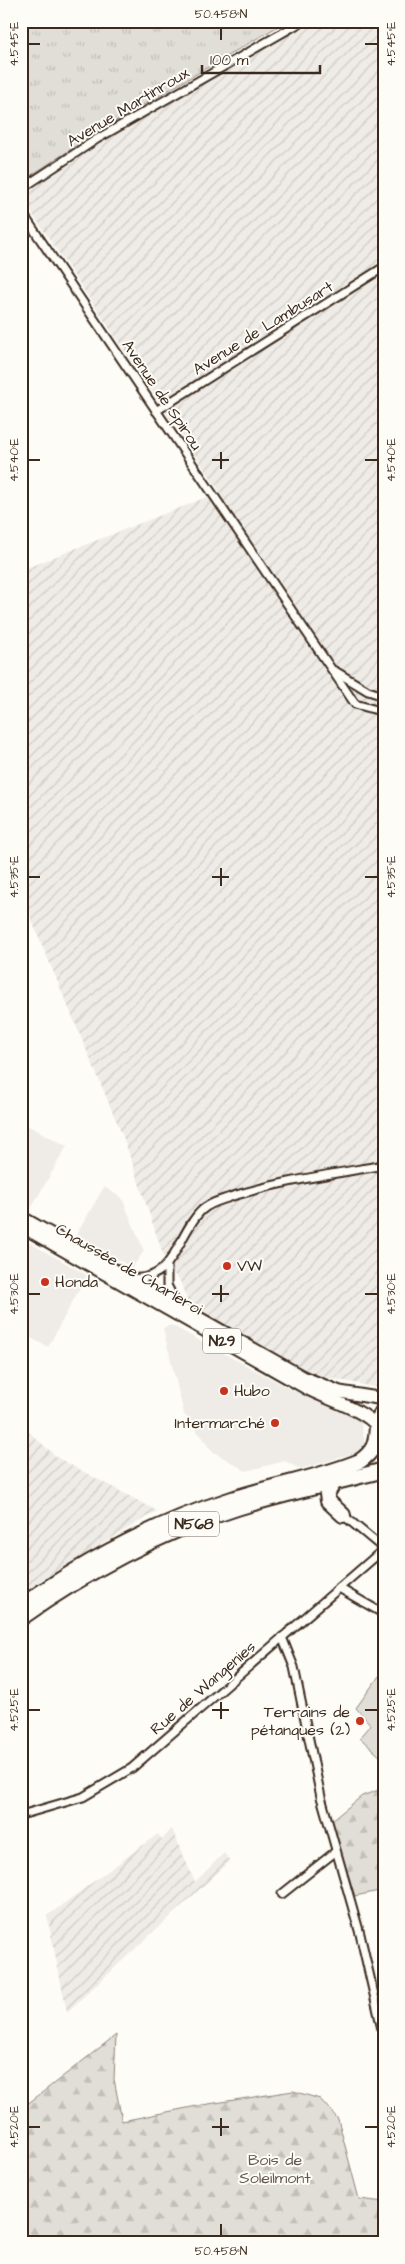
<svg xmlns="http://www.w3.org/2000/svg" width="405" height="2264" viewBox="0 0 405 2264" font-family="'Architects Daughter',sans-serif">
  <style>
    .built { fill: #efece7 }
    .industrial { fill: url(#industrial-furrows) }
    .grass { fill: url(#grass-tufts); stroke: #8e847a }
    .forest { fill: url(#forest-firs); stroke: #8e847a }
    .green { fill: #e1ded7; stroke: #8e847a }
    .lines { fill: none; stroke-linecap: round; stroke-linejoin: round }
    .street-casing { stroke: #3b2a1e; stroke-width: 11 }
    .primary-casing { stroke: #3b2a1e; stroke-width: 15 }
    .highway-casing { stroke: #3b2a1e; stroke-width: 18 }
    .street { stroke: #fdfcf7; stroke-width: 7 }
    .primary { stroke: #fdfcf7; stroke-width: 11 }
    .highway { stroke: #fdfcf7; stroke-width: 14 }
    .ticks { fill: none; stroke: #3b2a1e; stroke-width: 2 }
    .poi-dot { fill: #c8321e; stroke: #fdfcf7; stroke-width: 2 }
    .labels { text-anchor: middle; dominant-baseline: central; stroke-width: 4; stroke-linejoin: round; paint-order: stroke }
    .shield { fill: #fdfcf7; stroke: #75695f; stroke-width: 1 }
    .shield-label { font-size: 15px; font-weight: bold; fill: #3b2a1e }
    .street-label { font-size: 16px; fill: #3b2a1e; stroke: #fdfcf7 }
    .poi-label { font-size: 16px; fill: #3b2a1e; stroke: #fdfcf7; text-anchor: start }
    .park-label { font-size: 16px; fill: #64574c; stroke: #fdfcf7 }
    .neatline { fill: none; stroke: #3b2a1e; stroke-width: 2 }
    .ticks-label { font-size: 12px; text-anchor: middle; fill: #3b2a1e }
  </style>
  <defs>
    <pattern id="industrial-furrows" width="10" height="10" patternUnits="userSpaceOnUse" patternTransform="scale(1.25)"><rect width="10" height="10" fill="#efece7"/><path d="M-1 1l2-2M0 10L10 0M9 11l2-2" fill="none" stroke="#cecbc6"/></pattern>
    <pattern id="grass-tufts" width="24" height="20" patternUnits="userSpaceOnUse" patternTransform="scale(1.25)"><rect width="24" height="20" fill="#e1ded7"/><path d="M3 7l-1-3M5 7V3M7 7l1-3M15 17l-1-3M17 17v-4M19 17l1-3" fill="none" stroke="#c2bfb8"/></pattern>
    <pattern id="forest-firs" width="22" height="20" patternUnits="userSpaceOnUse" patternTransform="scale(1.25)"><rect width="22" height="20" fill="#e1ded7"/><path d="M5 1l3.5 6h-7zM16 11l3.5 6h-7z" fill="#c2bfb8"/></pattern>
  </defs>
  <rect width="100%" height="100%" fill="#fdfcf7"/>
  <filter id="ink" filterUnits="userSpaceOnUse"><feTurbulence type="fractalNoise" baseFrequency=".02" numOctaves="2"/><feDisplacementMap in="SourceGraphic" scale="10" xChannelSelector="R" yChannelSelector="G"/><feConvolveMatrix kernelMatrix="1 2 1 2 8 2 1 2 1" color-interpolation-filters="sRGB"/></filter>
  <g filter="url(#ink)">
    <!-- built -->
    <g class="built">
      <path d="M21 1122 67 1146 30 1210 21 1204Z"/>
      <path d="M104 1187 122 1198 144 1251 132 1268 76 1235Z"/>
      <path d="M21 1238 87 1275 48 1347 21 1333Z"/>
      <path d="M171 1325 292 1390 360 1417 366 1450 300 1469 285 1461 246 1471 212 1451 184 1414 163 1328Z"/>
    </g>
    <!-- industrial -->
    <g class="industrial">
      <path d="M311 21H384V1389L314 1375 188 1303 180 1281 167 1266 124 1139 21 895V570L220 492 21 197V192L150 113Z"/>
      <path d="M21 1425 58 1458 157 1511 48 1576 21 1594Z"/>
      <path d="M172 1829 195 1882 224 1853 230 1861 67 2012 47 1916 158 1834 162 1840Z"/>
    </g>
    <!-- grass -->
    <path class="grass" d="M21 21H287L102 129 21 182Z"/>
    <!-- forest -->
    <g class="forest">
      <path d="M384 1788V1890L355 1896 331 1821 362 1796Z"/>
      <path d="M116 2035 114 2079 122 2121 202 2105 293 2091 320 2099 338 2119 359 2199 384 2202V2243H21V2109Z"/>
    </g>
    <!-- green -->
    <path class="green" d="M379 1676 384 1677V1760L360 1738 371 1725 356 1708Z"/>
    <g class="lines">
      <!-- street casing -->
      <g class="street-casing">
        <g id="street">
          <path d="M21 189 97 139 303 21"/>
          <path d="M21 211 355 704 384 712"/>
          <path d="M156 411 384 267"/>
          <path d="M335 671 368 691 384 696"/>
          <path d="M167 1266V1285L176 1303"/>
          <path d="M133 1278C175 1282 178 1232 202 1210 210 1202 223 1200 233 1196 282 1181 333 1174 384 1165"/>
          <path d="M339 1588 384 1614"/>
          <path d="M282 1637 294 1667 321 1797 360 1934 384 2038"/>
          <path d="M21 1815 83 1797 132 1768 384 1549 343 1515"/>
          <path d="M282 1894 335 1852"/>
        </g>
      </g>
      <!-- primary casing -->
      <g class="primary-casing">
        <g id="primary">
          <path d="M21 1217 303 1377 340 1392 384 1399"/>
          <path d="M21 1226 306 1388C324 1398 368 1411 377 1427"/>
        </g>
      </g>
      <!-- highway casing -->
      <g class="highway-casing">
        <g id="highway">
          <path d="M334 1482 327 1494 328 1501 343 1515"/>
          <path d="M21 1606C86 1560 156 1523 232 1499 274 1485 319 1478 360 1461 386 1443 369 1430 384 1409"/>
          <path d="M21 1618C87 1571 159 1533 237 1508 285 1493 335 1483 384 1470"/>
        </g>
      </g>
      <!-- street -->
      <use href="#street" class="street"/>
      <!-- primary -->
      <use href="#primary" class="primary"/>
      <!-- highway -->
      <use href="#highway" class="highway"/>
    </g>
  </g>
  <!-- ticks -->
  <path class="ticks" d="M221 28V40M28 44H40M365 44H378M221 452V469M28 460H40M212 460H229M365 460H378M221 868V886M28 877H40M212 877H229M365 877H378M221 1285V1302M28 1294H40M212 1294H229M365 1294H378M221 1702V1719M28 1710H40M212 1710H229M365 1710H378M221 2118V2136M28 2127H40M212 2127H229M365 2127H378M221 2224V2236"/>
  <!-- markers -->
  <g class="poi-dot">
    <circle cx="227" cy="1266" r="5"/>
    <circle cx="45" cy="1282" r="5"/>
    <circle cx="224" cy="1391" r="5"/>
    <circle cx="275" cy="1423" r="5"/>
    <circle cx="360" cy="1721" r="5"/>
  </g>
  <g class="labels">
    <!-- shield labels -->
    <g class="shield">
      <rect x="203" y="1328.5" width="38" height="25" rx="4"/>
      <rect x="169" y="1511.5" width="50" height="25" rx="4"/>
    </g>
    <g class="shield-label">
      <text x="222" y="1341">N29</text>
      <text x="194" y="1524">N568</text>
    </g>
    <!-- street labels -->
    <g class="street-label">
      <text transform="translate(128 107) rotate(-31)">Avenue Martinroux</text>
      <text transform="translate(263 328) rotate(-32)">Avenue de Lambusart</text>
      <text transform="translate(162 395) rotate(56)">Avenue de Spirou</text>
      <text transform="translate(129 1269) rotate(30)">Chaussée de Charleroi</text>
      <text transform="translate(203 1688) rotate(-41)">Rue de Wangenies</text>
    </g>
    <!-- poi labels -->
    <g class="poi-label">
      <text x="237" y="1266">VW</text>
      <text x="55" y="1282">Honda</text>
      <text x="234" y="1391">Hubo</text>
      <text x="265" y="1423" text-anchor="end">Intermarché</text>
      <text x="350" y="1712" text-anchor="end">Terrains de<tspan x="350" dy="18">pétanques (2)</tspan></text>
    </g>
    <!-- park labels -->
    <g class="park-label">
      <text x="275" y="2160">Bois de<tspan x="275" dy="18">Soleilmont</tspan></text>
    </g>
  </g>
  <!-- margin -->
  <rect width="405" height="2264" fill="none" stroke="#fdfcf7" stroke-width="55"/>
  <!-- scale -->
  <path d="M202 65v8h118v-8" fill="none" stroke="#3b2a1e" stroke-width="2.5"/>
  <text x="210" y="65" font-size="15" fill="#3b2a1e" stroke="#fdfcf7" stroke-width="4" paint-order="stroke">100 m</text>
  <rect x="28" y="28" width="350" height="2208" class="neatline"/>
  <g class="ticks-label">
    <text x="221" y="18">50.458°N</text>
    <text transform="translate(391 44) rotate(-90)" y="4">4.545°E</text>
    <text transform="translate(14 44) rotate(-90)" y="4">4.545°E</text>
    <text transform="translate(391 460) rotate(-90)" y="4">4.540°E</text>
    <text transform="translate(14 460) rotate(-90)" y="4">4.540°E</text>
    <text transform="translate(391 877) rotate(-90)" y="4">4.535°E</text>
    <text transform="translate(14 877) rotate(-90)" y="4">4.535°E</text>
    <text transform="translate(391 1294) rotate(-90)" y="4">4.530°E</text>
    <text transform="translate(14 1294) rotate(-90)" y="4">4.530°E</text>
    <text transform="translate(391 1710) rotate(-90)" y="4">4.525°E</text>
    <text transform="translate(14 1710) rotate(-90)" y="4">4.525°E</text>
    <text transform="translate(14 2127) rotate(-90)" y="4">4.520°E</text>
    <text transform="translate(391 2127) rotate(-90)" y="4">4.520°E</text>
    <text x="221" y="2255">50.458°N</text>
  </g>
</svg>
